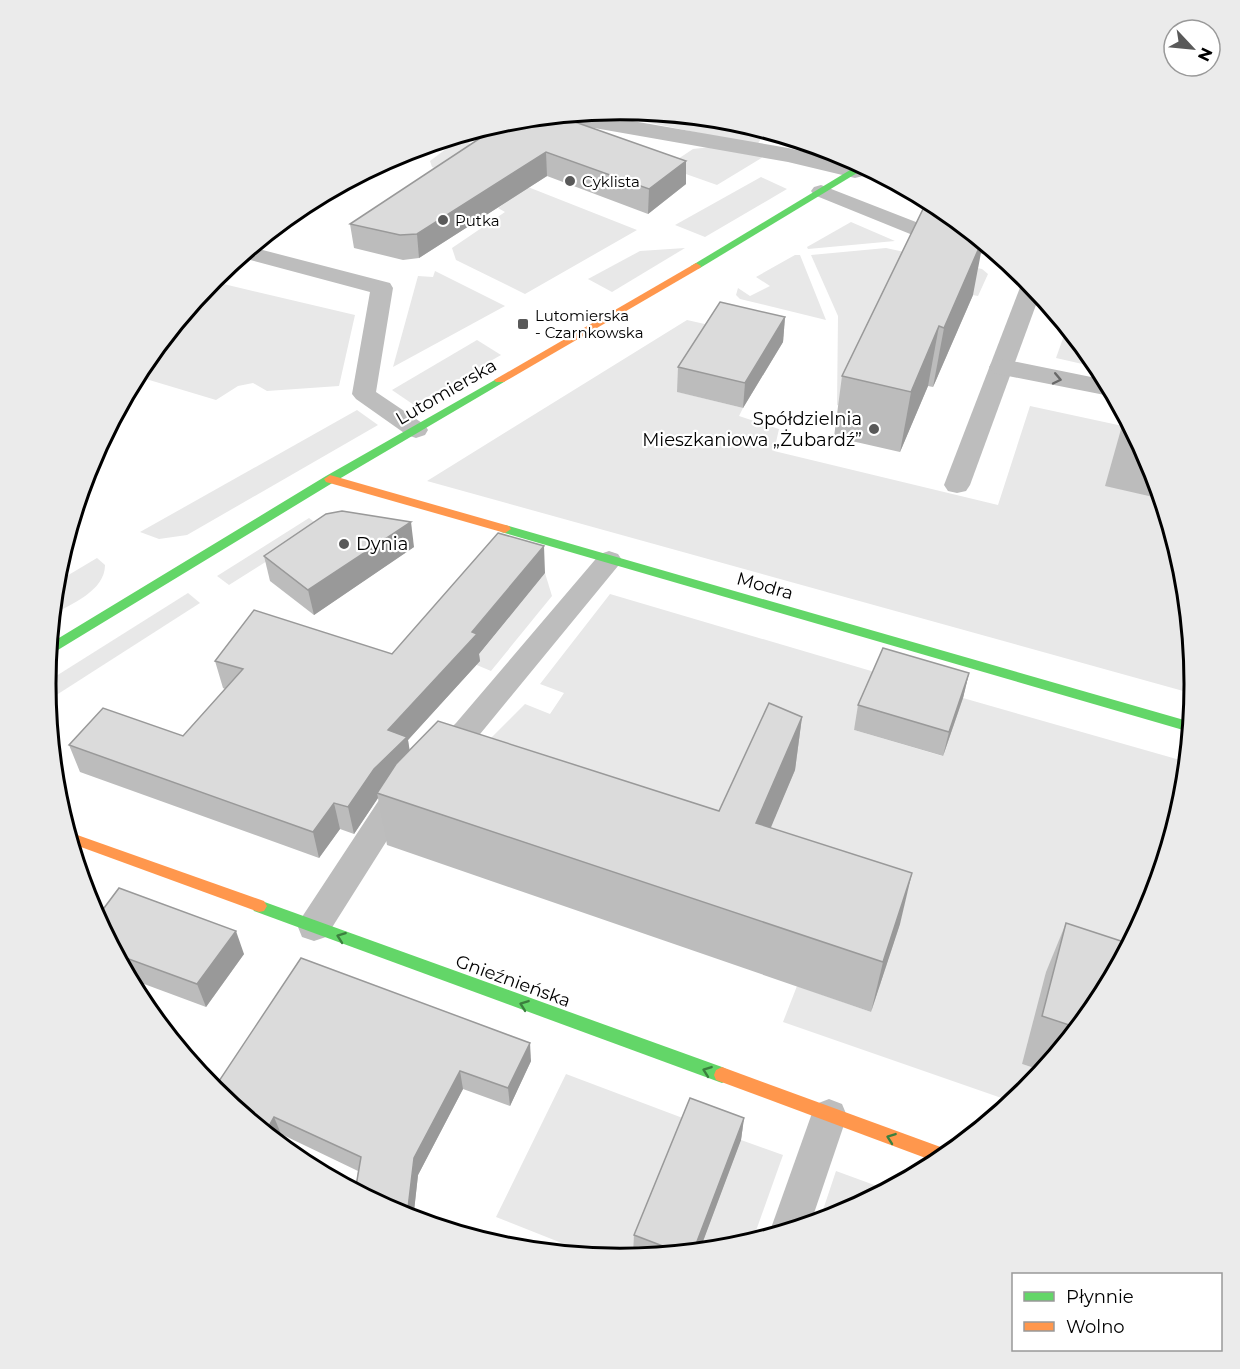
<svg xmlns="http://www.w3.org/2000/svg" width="1240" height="1369" viewBox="0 0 1240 1369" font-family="Montserrat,sans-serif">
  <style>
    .green { fill: #e8e8e8 }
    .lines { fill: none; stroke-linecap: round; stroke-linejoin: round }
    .lane { fill: #bdbdbd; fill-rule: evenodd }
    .street { fill: #bdbdbd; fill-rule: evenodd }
    .fast { fill: #63d668; fill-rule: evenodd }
    .slow { fill: #ff974d; fill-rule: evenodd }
    .wall { fill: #bcbcbc }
    .shaded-wall { fill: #999 }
    .building { fill: #dbdbdb; stroke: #999; stroke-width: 1.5 }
    .oneway { stroke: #686868 }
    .oneway2 { stroke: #3b803e }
    .poi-dot { fill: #595959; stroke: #fff; stroke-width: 2 }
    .labels { text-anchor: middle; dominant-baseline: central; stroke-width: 4.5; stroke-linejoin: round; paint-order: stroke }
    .far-poi-label { font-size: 15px; fill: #000; stroke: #fff; text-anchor: start }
    .street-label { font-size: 18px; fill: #000; stroke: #fff }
    .poi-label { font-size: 18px; fill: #000; stroke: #fff; text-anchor: end }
    .rim { fill: none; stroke: #000; stroke-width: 3 }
  </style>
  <rect width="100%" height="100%" fill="#fff"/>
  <!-- green -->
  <g class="green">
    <path d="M647 112 708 118 766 131 757 145 646 122 642 119Z"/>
    <path d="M466 134 475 157 450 174 432 167 430 161Z"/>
    <path d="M711 147 765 156 717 185 666 167 693 149Z"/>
    <path d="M761 177 787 189 705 237 675 225Z"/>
    <path d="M528 187 637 230 525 294 456 260 452 248 505 212 498 208Z"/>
    <path d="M851 222 895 241 808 249 807 247Z"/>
    <path d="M685 248 612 292 588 279 640 251Z"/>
    <path d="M886 248 982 269 988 274 978 296 967 294 847 408 837 405 838 316 811 255Z"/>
    <path d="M795 255H800L826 320 740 299 736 295 738 288 750 296 770 286 756 277Z"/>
    <path d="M435 271 505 306 393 367 418 276 433 277Z"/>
    <path d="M211 281 355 315 339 386 267 391 253 383 238 386 216 400 136 376 142 365Z"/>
    <path d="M687 320 718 327 678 392 743 408 739 416 779 429 774 451 998 505 1030 406 1132 428 1162 499 1184 573 1194 694 427 481Z"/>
    <path d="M1067 327 1098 365 1100 368 1056 358Z"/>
    <path d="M477 340 501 355 414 405 392 390Z"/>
    <path d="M357 410 378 425 187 535 159 539 140 532Z"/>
    <path d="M309 518 321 527 229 585 217 576Z"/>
    <path d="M97 558 105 565C105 591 71 604 52 615L55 583Z"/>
    <path d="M545 573 552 596 491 671 472 663Z"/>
    <path d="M188 593 200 603 47 701 45 683Z"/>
    <path d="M610 594 878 673 854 730 942 756 963 698 1187 762 1184 797 1151 905 1105 992 1022 1064 1043 1071 1026 1091 1013 1102 783 1022 797 986 871 1012 900 924 452 777 525 704 550 714 564 693 540 684Z"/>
    <path d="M566 1074 688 1120 633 1254 641 1257 620 1259 597 1257 496 1217Z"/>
    <path d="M741 1140 783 1155 752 1242 732 1249 699 1252Z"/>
    <path d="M836 1171 888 1190 840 1216 819 1222Z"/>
  </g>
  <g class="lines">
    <!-- lane -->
    <g class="lane">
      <path d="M821 185 939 231 982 241 998 255 992 256 925 240 814 195 811 191 814 187Z"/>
      <path d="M251 247 390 283 393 288 376 392 425 425 428 430 425 435 416 438 407 435 356 399 352 394 370 292 239 257Z"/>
      <path d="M1028 279 1040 294 970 485 966 491 957 493 948 491 944 485 1021 285Z"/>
      <path d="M609 551 618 554 622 560 618 566 476 739 450 767 439 771 428 767 424 759 428 751 456 723 600 554Z"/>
      <path d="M406 779 417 783 421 791 403 815 326 937 314 941 302 937 298 927 302 917 381 797 395 783Z"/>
      <path d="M829 1099 842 1104 847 1116 810 1225 772 1236 770 1231 811 1116 816 1104Z"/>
    </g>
    <!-- street -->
    <g class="street">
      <path d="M586 113 788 148 863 166 867 171 863 176 855 178 788 162 560 122 552 120 550 116Z"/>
      <path d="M1002 359 1106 380 1115 397 993 373 989 367 993 361Z"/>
    </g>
    <!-- fast -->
    <g class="fast">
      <path d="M860 164 867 167 700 268 696 269 691 266Z"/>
      <path d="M500 377 506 380 504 382 334 482 48 656 49 644 326 476Z"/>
      <path d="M505 525 1191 722 1190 732 501 532 499 529 501 526Z"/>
      <path d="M259 900 722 1067 728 1070 730 1075 728 1080 722 1083 254 911 251 906 254 901Z"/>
    </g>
    <!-- slow -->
    <g class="slow">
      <path d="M696 263 701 266 700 268 504 382H496L494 380Z"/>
      <path d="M330 475 509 526 511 529 505 533 326 482 324 479Z"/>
      <path d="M66 831 264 901 267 906 264 911 259 912 70 843Z"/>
      <path d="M722 1067 946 1149 952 1152 939 1163 716 1080 714 1075 716 1070Z"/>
    </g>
  </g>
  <!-- wall -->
  <g class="wall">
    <path d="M506 121 686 161V184L648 214 547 176 419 258 403 260 354 248 350 224Z"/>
    <path d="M973 295 933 387 928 386 900 452 834 437 842 376Z"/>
    <path d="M785 317 783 342 743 408 677 392 678 367Z"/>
    <path d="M1125 415 1151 465 1162 499 1105 486Z"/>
    <path d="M414 547 314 615 270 581 264 556Z"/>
    <path d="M545 573 479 654 480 661 408 740 409 750 719 811 802 717 795 770 770 828 900 924 871 1012 387 845 378 798 354 834 340 829 319 858 80 772 69 745 183 736 225 689 223 688 215 661 392 654Z"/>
    <path d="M969 673 963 698 943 756 854 730 858 705Z"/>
    <path d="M89 904 104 908 244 954 206 1007 128 978Z"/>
    <path d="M1066 923 1098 1004 1043 1071 1022 1064 1046 972Z"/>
    <path d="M531 1061 510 1106 463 1089 418 1175 413 1220 400 1216 355 1192 358 1171 281 1134 213 1090Z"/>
    <path d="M744 1118 741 1140 699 1252 641 1257 633 1254 634 1235Z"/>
  </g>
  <!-- shaded-wall -->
  <g class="shaded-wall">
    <path d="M546 152 547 176 419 258 417 234Z"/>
    <path d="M686 161V184L648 214 649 189Z"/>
    <path d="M982 241 983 242 973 295 933 387 944 328Z"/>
    <path d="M785 317 783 342 743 408 745 383Z"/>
    <path d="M939 326 928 386 900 452 911 392Z"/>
    <path d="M411 522 414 547 314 615 308 590Z"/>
    <path d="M544 546 545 573 479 654 480 661 408 740 412 764 377 793 378 798 354 834 348 807 388 730 472 632Z"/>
    <path d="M969 673 963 698 943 756 949 732Z"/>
    <path d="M802 717 795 770 751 875 756 823Z"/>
    <path d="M334 803 340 829 319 858 313 832Z"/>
    <path d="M912 873 900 924 871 1012 883 962Z"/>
    <path d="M236 931 244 954 206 1007 197 984Z"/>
    <path d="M530 1043 531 1061 510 1106 508 1088Z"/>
    <path d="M460 1071 463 1089 418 1175 413 1220 411 1219 408 1208 414 1158Z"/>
    <path d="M274 1117 281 1134 276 1142 265 1133Z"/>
    <path d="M744 1118 741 1140 699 1252H693Z"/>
  </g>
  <!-- building -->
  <g class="building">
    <path d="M558 116 686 161 649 189 546 152 417 234 400 235 350 224 506 121Z"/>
    <path d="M926 203 940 207 982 241 944 328 939 326 911 392 842 376Z"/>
    <path d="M720 302 785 317 745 383 678 367Z"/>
    <path d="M1126 418 1132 429 1124 427Z"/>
    <path d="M342 511 411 522 308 590 264 556 326 514Z"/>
    <path d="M498 533 544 546 472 632 477 634 388 730 407 737 374 769 348 807 334 803 313 832 69 745 103 708 183 736 243 669 215 661 254 610 392 654Z"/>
    <path d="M883 648 969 673 949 732 858 705Z"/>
    <path d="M769 703 802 717 756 823 912 873 883 962 377 793 396 764 438 721 719 811Z"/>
    <path d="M119 888 236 931 197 984 115 954 88 902 104 908Z"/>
    <path d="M1066 923 1130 944 1098 1004 1078 1028 1042 1016Z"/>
    <path d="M301 958 530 1043 508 1088 460 1071 414 1158 408 1208 383 1207 355 1192 361 1157 274 1117 265 1133 213 1090Z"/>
    <path d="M690 1098 744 1118 693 1252 681 1253 634 1235Z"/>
  </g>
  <!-- one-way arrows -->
  <defs><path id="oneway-chevron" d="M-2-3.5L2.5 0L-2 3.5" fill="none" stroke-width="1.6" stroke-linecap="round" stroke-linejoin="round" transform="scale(1.5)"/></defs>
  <use class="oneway" href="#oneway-chevron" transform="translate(1057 379) rotate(12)"/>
  <g class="oneway2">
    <use href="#oneway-chevron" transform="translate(341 937) rotate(-160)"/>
    <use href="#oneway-chevron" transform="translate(524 1005) rotate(-160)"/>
    <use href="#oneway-chevron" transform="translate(707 1071) rotate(-160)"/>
    <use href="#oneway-chevron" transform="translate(891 1138) rotate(-160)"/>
  </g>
  <!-- markers -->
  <g class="poi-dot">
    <circle cx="570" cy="181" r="6"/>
    <circle cx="443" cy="220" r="6"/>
    <rect x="517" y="318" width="12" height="12" rx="3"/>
    <circle cx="874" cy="429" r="6"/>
    <circle cx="344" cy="544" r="6"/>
  </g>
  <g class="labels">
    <!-- far-poi labels -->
    <g class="far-poi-label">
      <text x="582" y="181">Cyklista</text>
      <text x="455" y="220">Putka</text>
      <text x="535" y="315">Lutomierska<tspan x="535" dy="17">- Czarnkowska</tspan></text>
    </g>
    <!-- street labels -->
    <g class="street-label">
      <text transform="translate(446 392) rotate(-30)">Lutomierska</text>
      <text transform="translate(765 586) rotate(16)">Modra</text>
      <text transform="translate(513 981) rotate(20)">Gnieźnieńska</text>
    </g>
    <!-- poi labels -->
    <g class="poi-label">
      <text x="862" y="419">Spółdzielnia<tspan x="862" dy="21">Mieszkaniowa „Żubardź”</tspan></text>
      <text x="356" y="544" text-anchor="start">Dynia</text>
    </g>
  </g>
  <!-- crop -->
  <path d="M0 0H1240V1369H0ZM56 684a564 564 0 1 1 1128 0a564 564 0 1 1-1128 0Z" fill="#ebebeb" fill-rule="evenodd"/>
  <path class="rim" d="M56 684a564 564 0 1 1 1128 0a564 564 0 1 1-1128 0Z"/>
  <!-- legend -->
  <rect x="1012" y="1273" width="210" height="78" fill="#ffffff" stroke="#999999" stroke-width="1.5"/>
  <rect x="1024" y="1292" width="30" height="9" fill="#63d668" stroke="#999999" stroke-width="1.5"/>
  <text x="1066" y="1303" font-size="18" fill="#000000">Płynnie</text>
  <rect x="1024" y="1322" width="30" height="9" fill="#ff974d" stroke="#999999" stroke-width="1.5"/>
  <text x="1066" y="1333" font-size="18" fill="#000000">Wolno</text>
  <!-- north arrow -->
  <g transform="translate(1192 48) rotate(116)"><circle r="28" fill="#ffffff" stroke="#999999" stroke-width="1.5"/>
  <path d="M0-4.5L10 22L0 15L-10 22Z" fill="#595959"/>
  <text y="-9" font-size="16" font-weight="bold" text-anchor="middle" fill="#000000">N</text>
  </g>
</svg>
